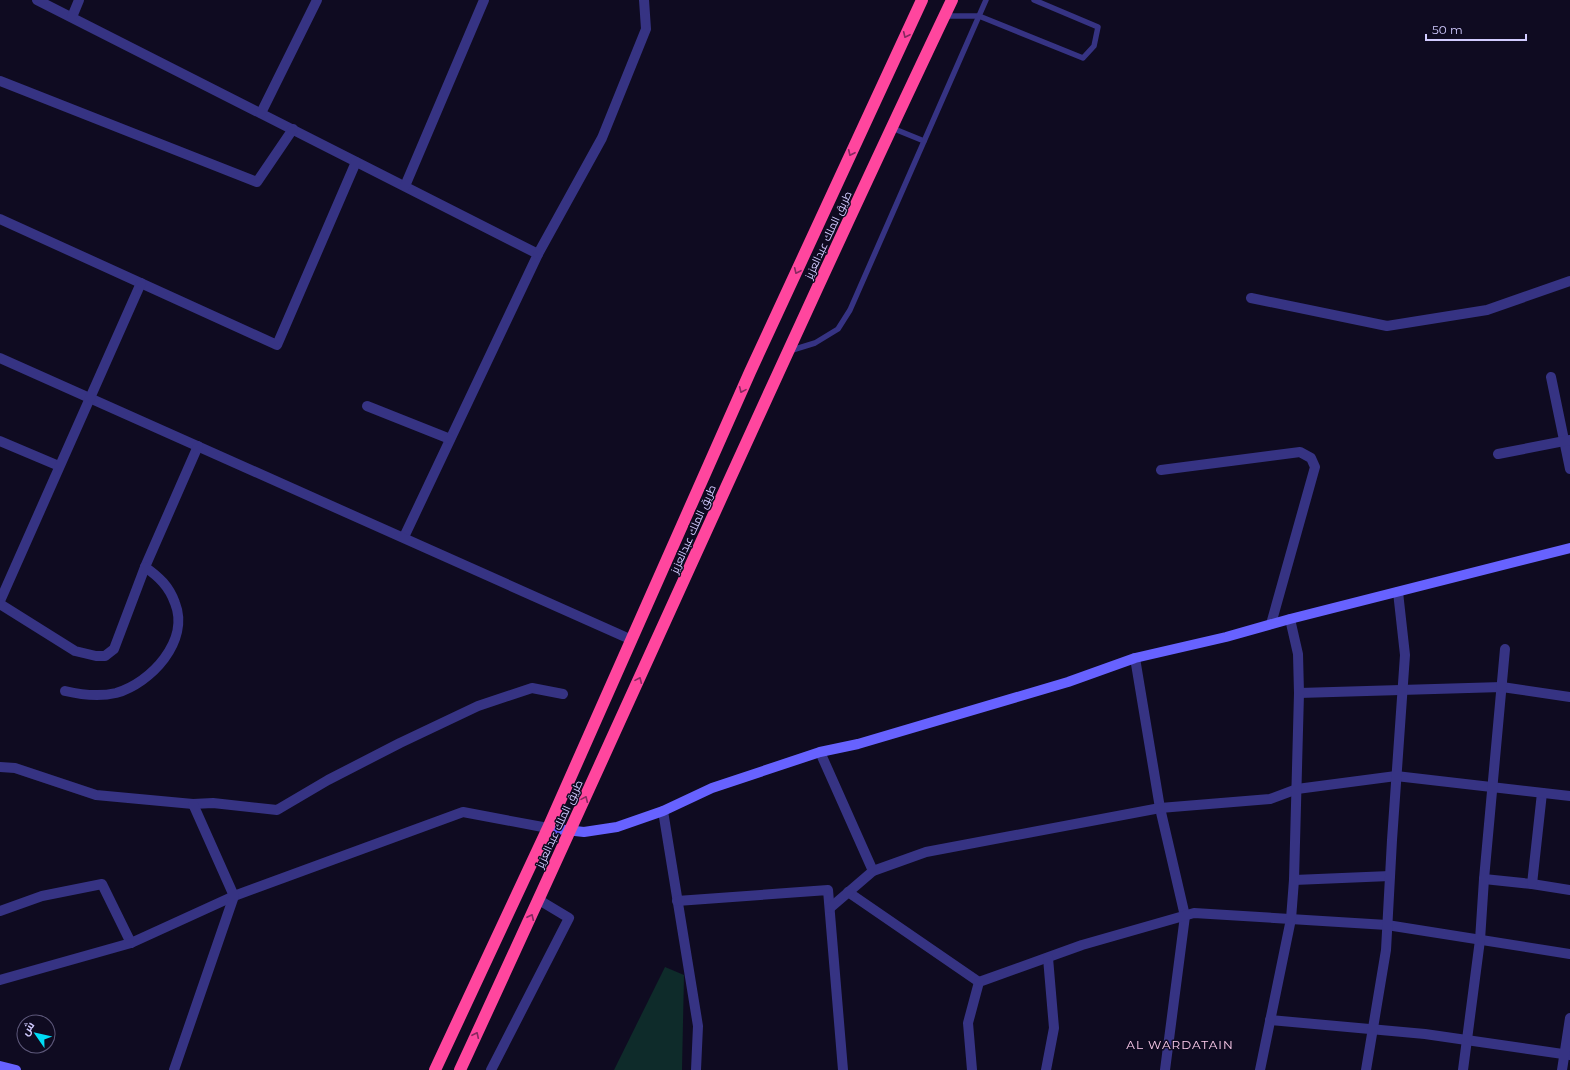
<svg xmlns="http://www.w3.org/2000/svg" width="1570" height="1070" viewBox="0 0 1570 1070" font-family="Montserrat,Cairo,sans-serif">
  <style>
    .green { fill: #0e2b2a }
    .lines { fill: none; stroke-linecap: round; stroke-linejoin: round }
    .lane { stroke: #363383; stroke-width: 5.5 }
    .street { stroke: #363383; stroke-width: 10 }
    .secondary { stroke: #6762ff; stroke-width: 10 }
    .highway { stroke: #ff469e; stroke-width: 12 }
    .oneway { stroke: #872860 }
    .labels { text-anchor: middle; dominant-baseline: central; stroke-width: 3; stroke-linejoin: round; paint-order: stroke }
    .street-label { font-size: 11px; fill: #d1cbff; stroke: #0f0b21 }
    .neighbourhood-label { font-size: 12px; letter-spacing: 1px; fill: #ffcded; stroke: #0f0b21 }
  </style>
  <rect width="100%" height="100%" fill="#0f0b21"/>
  <!-- green -->
  <path class="green" d="M665 967 684 975 682 1070H614Z"/>
  <g class="lines">
    <!-- lane -->
    <g class="lane">
      <path d="M944 16H979L1083 58 1094 46 1098 27 1034 0"/>
      <path d="M892 128 924 141"/>
      <path d="M789 351 815 343 838 329 850 310 986 0"/>
    </g>
    <!-- street -->
    <g class="street">
      <path d="M37 0 538 254 404 537"/>
      <path d="M72 17 79 0"/>
      <path d="M0 81 257 182 293 129"/>
      <path d="M261 113 317 0"/>
      <path d="M405 186 484 0"/>
      <path d="M0 219 277 345 356 162"/>
      <path d="M538 254 602 138 646 29 644 0"/>
      <path d="M1251 298 1387 326 1487 310 1570 281"/>
      <path d="M0 358 632 640"/>
      <path d="M1551 377 1570 469"/>
      <path d="M367 406 450 439"/>
      <path d="M0 441 59 466"/>
      <path d="M1498 454 1570 440"/>
      <path d="M1161 470 1300 452 1311 458 1315 467 1271 624"/>
      <path d="M0 601 141 283"/>
      <path d="M0 604 75 651 96 656H105L114 649 145 567 198 446"/>
      <path d="M1135 658 1160 808 1185 916 1165 1070"/>
      <path d="M65 691C82 695 99 697 116 693 151 683 190 641 175 603 169 586 159 577 145 567"/>
      <path d="M1299 693 1502 687 1570 697"/>
      <path d="M820 752 873 871"/>
      <path d="M0 767 15 768 96 795 193 804 213 803 277 810 328 780 400 743 478 706 532 688 563 694"/>
      <path d="M663 811 698 1026 696 1070"/>
      <path d="M1484 879 1532 884 1570 890"/>
      <path d="M1294 880 1390 876"/>
      <path d="M1532 884 1542 793"/>
      <path d="M848 892 979 982"/>
      <path d="M677 901 828 890 843 1070"/>
      <path d="M830 908 873 871 926 852 1160 808 1270 799 1297 789 1396 776 1570 796"/>
      <path d="M0 911 42 896 102 884 131 943"/>
      <path d="M0 980 131 943 234 896 463 812 548 828"/>
      <path d="M1270 1020 1425 1034 1570 1055"/>
      <path d="M174 1070 234 896 193 804"/>
      <path d="M491 1070 569 918 539 900"/>
      <path d="M972 1070 968 1023 979 982 1082 945 1194 913 1387 925 1570 954"/>
      <path d="M1046 1070 1054 1028 1048 958"/>
      <path d="M1260 1070 1291 919 1294 880 1299 693 1298 654 1290 619"/>
      <path d="M1366 1070 1386 950 1392 840 1405 655 1398 592"/>
      <path d="M1463 1070 1480 940 1484 879 1505 649"/>
      <path d="M1562 1070 1570 1018"/>
    </g>
    <!-- secondary -->
    <g class="secondary">
      <path d="M548 828 584 832 617 827 663 811 712 788 820 752 858 744 1068 682 1135 658 1226 637 1290 619 1570 548"/>
      <path d="M0 1066 16 1070"/>
    </g>
    <!-- highway -->
    <g class="highway">
      <path d="M435 1070 548 828 750 372 922 0"/>
      <path d="M460 1070C625 714 783 355 952 0"/>
    </g>
  </g>
  <!-- one-way arrows -->
  <defs><path id="oneway-chevron" d="M-2-3.5L2.5 0L-2 3.5" fill="none" stroke-width="1.6" stroke-linecap="round" stroke-linejoin="round"/></defs>
  <g class="oneway">
    <use href="#oneway-chevron" transform="translate(906 35) rotate(115)"/>
    <use href="#oneway-chevron" transform="translate(851 153) rotate(115)"/>
    <use href="#oneway-chevron" transform="translate(797 271) rotate(115)"/>
    <use href="#oneway-chevron" transform="translate(742 390) rotate(114)"/>
    <use href="#oneway-chevron" transform="translate(639 680) rotate(-66)"/>
    <use href="#oneway-chevron" transform="translate(585 799) rotate(-66)"/>
    <use href="#oneway-chevron" transform="translate(531 917) rotate(-65)"/>
    <use href="#oneway-chevron" transform="translate(476 1035) rotate(-65)"/>
  </g>
  <g class="labels">
    <!-- street labels -->
    <g class="street-label">
      <text transform="translate(828 235) rotate(-65)">طريق الملك عبدالعزيز</text>
      <text transform="translate(693 529) rotate(-66)">طريق الملك عبدالعزيز</text>
      <text transform="translate(559 824) rotate(-65)">طريق الملك عبدالعزيز</text>
    </g>
    <!-- neighbourhood labels -->
    <g class="neighbourhood-label">
      <text x="1180" y="1044">AL WARDATAIN</text>
    </g>
  </g>
  <!-- north arrow -->
  <g transform="translate(36 1034) rotate(304)"><circle r="19" fill="#0f0b21" stroke="#5d587a"/>
  <path d="M0-3L7 15L0 10L-7 15Z" fill="#00ddf6"/>
  <text y="-6" font-size="11" font-weight="bold" text-anchor="middle" fill="#d1cbff">ش</text>
  </g>
  <!-- scale -->
  <path d="M1426 34v6h100v-6" fill="none" stroke="#d1cbff" stroke-width="2"/>
  <text x="1432" y="34" font-size="12" fill="#d1cbff" stroke="#0f0b21" stroke-width="3" paint-order="stroke">50 m</text>
</svg>
